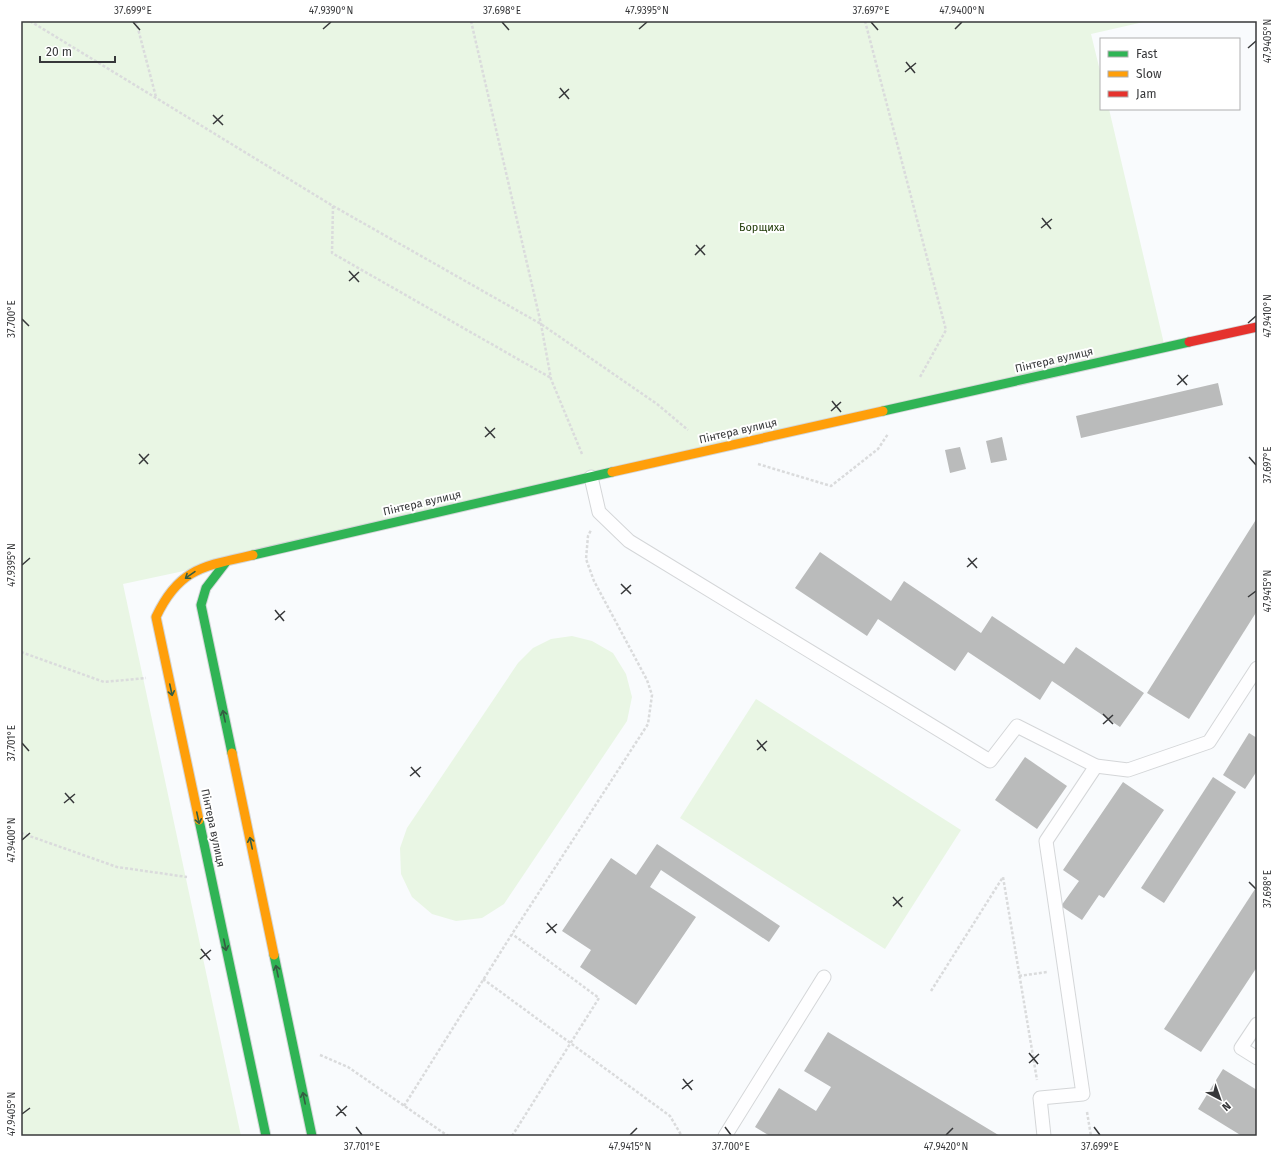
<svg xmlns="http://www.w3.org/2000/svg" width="1278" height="1157" viewBox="0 0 1278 1157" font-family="'Fira Sans',sans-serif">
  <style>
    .green { fill: #e9f6e4 }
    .building { fill: #babbbb }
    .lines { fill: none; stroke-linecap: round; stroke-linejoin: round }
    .lane-casing { stroke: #d4d6d8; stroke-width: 15 }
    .fast-casing { stroke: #d4d6d8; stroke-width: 11 }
    .slow-casing { stroke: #d4d6d8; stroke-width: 11 }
    .jam-casing { stroke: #d4d6d8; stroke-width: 11 }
    .path { stroke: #dadbdc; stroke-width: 2.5; stroke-dasharray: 3 2; stroke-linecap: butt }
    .lane { stroke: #fefeff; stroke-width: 13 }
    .fast { stroke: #30b455; stroke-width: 9 }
    .slow { stroke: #ff9f0a; stroke-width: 9 }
    .jam { stroke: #e5322d; stroke-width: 9 }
    .oneway { stroke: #355d42 }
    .ticks { fill: none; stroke: #37383a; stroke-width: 1.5 }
    .labels { text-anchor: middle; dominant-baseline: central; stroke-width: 4; stroke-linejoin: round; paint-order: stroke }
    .park-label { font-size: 11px; fill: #233d0a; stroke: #fff }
    .street-label { font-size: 11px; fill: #37383a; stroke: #fff }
    .neatline { fill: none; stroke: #37383a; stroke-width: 1.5 }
    .ticks-label { font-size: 10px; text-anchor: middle; fill: #37383a }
  </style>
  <rect width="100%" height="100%" fill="#f9fbfd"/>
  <!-- green -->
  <g class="green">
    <path d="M21 21H1148L1091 34 1101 75V109H1109L1165 348 226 562 123 584 241 1136H21Z"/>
    <path d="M572 636 592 641 613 653 626 674 632 697 627 721 504 904 482 918 456 921 432 914 412 897 401 874 400 848 407 828 518 663 533 648 551 639Z"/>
    <path d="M756 699 961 830 885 949 680 818Z"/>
  </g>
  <!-- building -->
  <g class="building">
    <path d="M1218 383 1223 405 1081 438 1076 416Z"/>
    <path d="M1002 437 1007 460 991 463 986 441Z"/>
    <path d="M960 447 966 469 950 473 945 450Z"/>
    <path d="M1257 518V611L1189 719 1147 693Z"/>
    <path d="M820 552 891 601 904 581 981 633 992 616 1064 664 1076 647 1144 693 1120 727 1052 681 1040 700 968 652 955 671 878 619 867 636 795 588Z"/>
    <path d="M1249 733 1257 738V771L1245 789 1223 775Z"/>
    <path d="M1025 757 1067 786 1037 829 995 800Z"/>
    <path d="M1213 777 1236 792 1164 903 1141 888Z"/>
    <path d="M1123 782 1164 810 1104 898 1099 895 1082 920 1061 906 1079 881 1063 870Z"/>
    <path d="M657 844 780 926 769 942 661 870 650 887 696 917 636 1005 580 967 591 950 562 931 611 858 636 875Z"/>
    <path d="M1257 886V967L1201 1052 1164 1029Z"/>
    <path d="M828 1032 1000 1136H770L755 1127 779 1088 816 1111 831 1087 804 1071Z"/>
    <path d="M1223 1069 1257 1090V1136H1242L1198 1109Z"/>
  </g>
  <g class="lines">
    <!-- lane casing -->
    <g class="lane-casing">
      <g id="lane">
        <path d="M591 477 599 512 629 541 990 761 1017 726 1096 766 1128 770 1209 742 1257 668"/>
        <path d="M1257 1024 1241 1048 1257 1058"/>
        <path d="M725 1136 824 977"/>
        <path d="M1044 1136 1040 1098 1083 1094 1046 841 1096 766"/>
      </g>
    </g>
    <!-- fast casing -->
    <g class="fast-casing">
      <g id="fast">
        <path d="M883 411 1189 342"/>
        <path d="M253 555 612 472"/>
        <path d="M226 562 206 588 201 605 232 753"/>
        <path d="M199 820 266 1136"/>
        <path d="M274 955 312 1136"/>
      </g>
    </g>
    <!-- slow casing -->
    <g class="slow-casing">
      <g id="slow">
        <path d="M612 472 883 411"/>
        <path d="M232 753 274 955"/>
        <path d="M199 820 156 617C179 568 204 566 253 555"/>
      </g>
    </g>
    <!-- jam casing -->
    <g class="jam-casing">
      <path id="jam" d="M1189 342 1257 327"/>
    </g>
    <!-- path -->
    <g class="path">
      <path d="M30 21 333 206 541 324 657 404 688 430"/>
      <path d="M136 21 156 97"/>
      <path d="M471 21 541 324 551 379 582 454"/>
      <path d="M865 21 946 330 920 377"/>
      <path d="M333 206 332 253 551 378"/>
      <path d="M758 464 831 486 878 449 888 434"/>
      <path d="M21 652 104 682 146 678"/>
      <path d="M21 833 117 867 187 877"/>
      <path d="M1019 976 1047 972"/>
      <path d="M483 979 670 1116 680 1133 681 1136"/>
      <path d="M931 991 1003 877 1037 1080"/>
      <path d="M320 1055 348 1067 448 1136"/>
      <path d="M404 1106 512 934 648 724 652 695 647 680 594 581 586 559 588 536 591 530"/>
      <path d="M1087 1112 1091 1136"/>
      <path d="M512 1136 599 998 512 934"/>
    </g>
    <!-- lane -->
    <use href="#lane" class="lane"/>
    <!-- fast -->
    <use href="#fast" class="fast"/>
    <!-- slow -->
    <use href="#slow" class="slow"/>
    <!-- jam -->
    <use href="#jam" class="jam"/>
  </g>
  <!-- one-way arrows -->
  <defs><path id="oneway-shaft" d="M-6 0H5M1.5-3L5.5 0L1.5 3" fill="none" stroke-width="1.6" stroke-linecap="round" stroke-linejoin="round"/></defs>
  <g class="oneway">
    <use href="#oneway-shaft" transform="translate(190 575) rotate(145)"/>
    <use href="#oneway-shaft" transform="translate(171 690) rotate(78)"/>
    <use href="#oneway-shaft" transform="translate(224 716) rotate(-102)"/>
    <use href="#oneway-shaft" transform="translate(198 818) rotate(78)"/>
    <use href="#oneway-shaft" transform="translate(251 843) rotate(-102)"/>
    <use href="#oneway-shaft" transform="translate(225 945) rotate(78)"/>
    <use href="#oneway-shaft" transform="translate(277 971) rotate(-102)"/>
    <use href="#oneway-shaft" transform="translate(304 1098) rotate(-102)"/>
  </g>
  <!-- ticks -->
  <path class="ticks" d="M133 22 140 30M502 22 509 30M871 22 878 30M323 29 331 22M639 29 647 22M955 29 962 22M1248 48 1256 41M906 62 915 73M905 72 916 63M560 88 569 99M559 98 569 89M213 115 223 125M213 124 223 115M1042 218 1051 229M1041 228 1052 219M696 245 705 255M695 255 705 245M349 271 359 282M349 281 359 272M22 319 29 326M1248 323 1256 316M1178 375 1187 385M1177 385 1188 375M832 401 841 412M831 411 841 402M485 427 495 438M485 437 495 428M139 454 148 464M1249 457 1256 465M139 464 149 454M968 558 977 568M22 565 30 558M967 567 977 558M621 584 631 594M621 594 631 585M1248 597 1256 591M275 610 284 621M275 620 285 611M1103 714 1113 724M1103 724 1113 715M757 740 766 751M22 743 29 751M757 750 767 741M411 767 420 777M410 776 421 767M65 793 74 803M64 803 75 794M22 840 30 833M1249 882 1256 889M893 897 902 907M893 906 903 897M547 923 556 933M546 933 557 924M201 949 210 960M200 959 211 950M1029 1053 1038 1064M1029 1063 1039 1054M683 1079 692 1090M682 1089 693 1080M337 1106 346 1116M22 1114 30 1108M336 1116 347 1106M356 1127 362 1135M725 1127 731 1135M1094 1127 1100 1135M630 1135 637 1128M946 1135 953 1128"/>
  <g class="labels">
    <!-- park labels -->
    <g class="park-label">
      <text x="762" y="227">Борщиха</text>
    </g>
    <!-- street labels -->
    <g class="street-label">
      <text transform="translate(1054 360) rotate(-13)">Пінтера вулиця</text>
      <text transform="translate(738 431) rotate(-13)">Пінтера вулиця</text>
      <text transform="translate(422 503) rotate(-13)">Пінтера вулиця</text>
      <text transform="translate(213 828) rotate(78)">Пінтера вулиця</text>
    </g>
  </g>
  <!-- border -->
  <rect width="1278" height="1157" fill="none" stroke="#ffffff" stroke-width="44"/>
  <!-- legend -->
  <rect x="1100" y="38" width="140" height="72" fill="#ffffff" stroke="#afafb0"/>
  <rect x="1108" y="51" width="20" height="6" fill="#30b455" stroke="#afafb0"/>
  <text x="1136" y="58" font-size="12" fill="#37383a">Fast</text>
  <rect x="1108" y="71" width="20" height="6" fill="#ff9f0a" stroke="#afafb0"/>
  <text x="1136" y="78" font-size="12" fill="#37383a">Slow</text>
  <rect x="1108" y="91" width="20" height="6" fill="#e5322d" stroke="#afafb0"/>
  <text x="1136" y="98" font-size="12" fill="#37383a">Jam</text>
  <!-- north arrow -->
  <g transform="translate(1220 1099) rotate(139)" stroke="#ffffff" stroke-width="3" paint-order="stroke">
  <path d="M0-3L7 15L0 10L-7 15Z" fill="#37383a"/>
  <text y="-6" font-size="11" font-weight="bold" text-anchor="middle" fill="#37383a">N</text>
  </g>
  <!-- scale -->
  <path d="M40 56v6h75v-6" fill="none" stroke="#37383a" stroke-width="2"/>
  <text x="46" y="56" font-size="12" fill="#37383a" stroke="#ffffff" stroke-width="3" paint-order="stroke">20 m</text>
  <rect x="22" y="22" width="1234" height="1113" class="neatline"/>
  <g class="ticks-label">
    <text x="133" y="14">37.699°E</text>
    <text x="331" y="14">47.9390°N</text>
    <text x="502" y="14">37.698°E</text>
    <text x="647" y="14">47.9395°N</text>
    <text x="871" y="14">37.697°E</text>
    <text x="962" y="14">47.9400°N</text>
    <text transform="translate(1267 41) rotate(-90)" y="4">47.9405°N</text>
    <text transform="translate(1267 316) rotate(-90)" y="4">47.9410°N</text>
    <text transform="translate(11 319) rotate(-90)" y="4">37.700°E</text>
    <text transform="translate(1267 465) rotate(-90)" y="4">37.697°E</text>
    <text transform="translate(11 565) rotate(-90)" y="4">47.9395°N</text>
    <text transform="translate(1267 591) rotate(-90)" y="4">47.9415°N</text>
    <text transform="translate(11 743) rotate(-90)" y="4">37.701°E</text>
    <text transform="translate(11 840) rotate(-90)" y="4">47.9400°N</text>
    <text transform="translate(1267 889) rotate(-90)" y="4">37.698°E</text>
    <text transform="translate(11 1114) rotate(-90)" y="4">47.9405°N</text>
    <text x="362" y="1150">37.701°E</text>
    <text x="630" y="1150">47.9415°N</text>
    <text x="731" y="1150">37.700°E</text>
    <text x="946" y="1150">47.9420°N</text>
    <text x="1100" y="1150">37.699°E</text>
  </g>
</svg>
